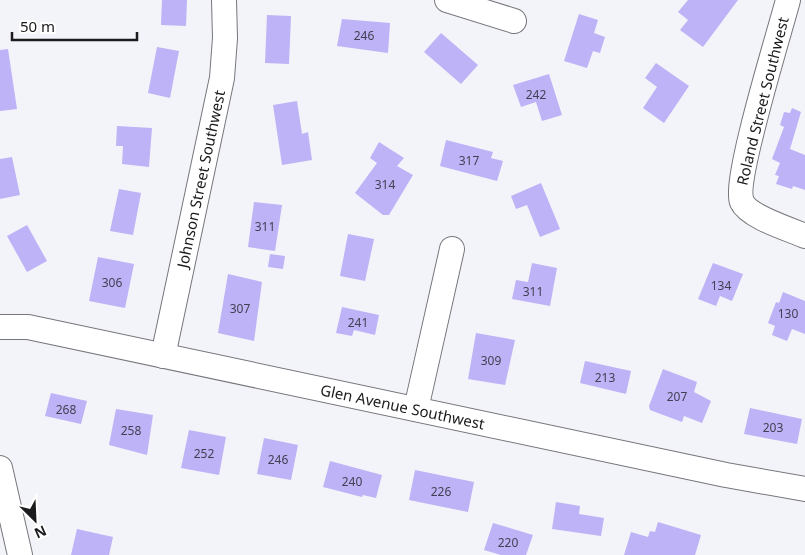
<svg xmlns="http://www.w3.org/2000/svg" width="805" height="555" viewBox="0 0 805 555" font-family="'Noto Sans',sans-serif">
  <style>
    .building { fill: #beb3f6 }
    .lines { fill: none; stroke-linecap: round; stroke-linejoin: round }
    .minor-casing { stroke: #77767c; stroke-width: 26 }
    .minor { stroke: #fff; stroke-width: 24 }
    .labels { text-anchor: middle; dominant-baseline: central; stroke-width: 4; stroke-linejoin: round; paint-order: stroke }
    .number-label { font-size: 12px; fill: #444053 }
    .street-label { font-size: 15px; fill: #1b1a1d; stroke: #fff }
  </style>
  <rect width="100%" height="100%" fill="#f3f3fa"/>
  <!-- building -->
  <g class="building">
    <path d="M162 0H187L186 26 161 25Z"/>
    <path d="M688 0H738L703 47 680 30 688 20 678 12Z"/>
    <path d="M579 14 598 20 594 33 605 37 600 53 593 51 587 68 564 61Z"/>
    <path d="M267 15 291 16 289 64 265 63Z"/>
    <path d="M342 19 390 23 388 53 337 46Z"/>
    <path d="M441 33 478 65 461 84 424 52Z"/>
    <path d="M157 47 179 51 170 98 148 93Z"/>
    <path d="M8 49 17 109 0 111V50Z"/>
    <path d="M656 63 689 86 664 123 643 108 657 87 645 78Z"/>
    <path d="M549 74 562 115 542 121 536 102 521 107 513 85Z"/>
    <path d="M297 101 302 134 308 132 312 160 282 165 273 105Z"/>
    <path d="M792 108 801 112 790 149 805 155V190L793 186 792 189 776 184 779 176 775 175 780 163 772 159 784 127 780 125 784 112 790 113Z"/>
    <path d="M117 126 152 128 149 167 122 164 123 146H116Z"/>
    <path d="M446 140 493 152 491 158 503 161 497 181 440 166Z"/>
    <path d="M379 142 404 158 397 166 413 175 389 215H383L355 193 377 163 370 158Z"/>
    <path d="M12 157 20 195 0 199V159Z"/>
    <path d="M541 183 560 229 540 237 527 205 516 209 511 196Z"/>
    <path d="M119 189 141 193 133 235 110 231Z"/>
    <path d="M254 202 282 205 275 251 248 247Z"/>
    <path d="M27 225 47 261 27 272 7 236Z"/>
    <path d="M348 234 374 239 365 281 340 276Z"/>
    <path d="M270 254 285 256 283 269 268 267Z"/>
    <path d="M98 257 134 264 125 308 89 301Z"/>
    <path d="M532 263 557 268 550 306 512 299 516 280 528 282Z"/>
    <path d="M713 263 743 274 732 301 720 296 716 306 698 299Z"/>
    <path d="M228 274 262 282 254 341 218 333Z"/>
    <path d="M783 292 805 301V334L792 329 787 341 772 335 775 326 768 323 776 302 779 303Z"/>
    <path d="M342 307 379 315 375 335 354 330 352 336 336 333Z"/>
    <path d="M476 333 515 340 505 385 468 379Z"/>
    <path d="M585 361 631 371 626 394 580 383Z"/>
    <path d="M663 369 697 382 694 392 711 401 702 423 684 416 682 422 650 410 649 406Z"/>
    <path d="M51 393 87 401 81 424 45 416Z"/>
    <path d="M750 408 802 419 797 444 744 434Z"/>
    <path d="M116 409 153 415 147 455 109 445Z"/>
    <path d="M189 430 226 437 219 475 181 468Z"/>
    <path d="M264 438 298 445 291 480 257 474Z"/>
    <path d="M330 461 382 475 376 498 363 495 362 497 323 487Z"/>
    <path d="M415 470 474 482 468 512 409 500Z"/>
    <path d="M556 502 580 506 579 514 604 518 601 536 552 529Z"/>
    <path d="M658 522 701 535 695 555H624L631 532 648 537 650 531 655 532Z"/>
    <path d="M493 523 533 535 526 555H501L484 550Z"/>
    <path d="M77 529 113 537 109 555H71Z"/>
  </g>
  <g class="lines">
    <!-- minor casing -->
    <g class="minor-casing">
      <g id="minor">
        <path d="M447 0 514 21"/>
        <path d="M788 0C780 31 733 181 742 202 749 217 789 229 805 236"/>
        <path id="s1" d="M0 327H28L726 475 805 489"/>
        <path id="s2" d="M163 356 222 78 225 38 224 0"/>
        <path d="M416 409 452 249"/>
        <path d="M0 468 20 555"/>
      </g>
    </g>
    <!-- minor -->
    <use href="#minor" class="minor"/>
  </g>
  <g class="labels">
    <!-- number labels -->
    <g class="number-label">
      <text x="364" y="35">246</text>
      <text x="536" y="94">242</text>
      <text x="469" y="160">317</text>
      <text x="385" y="184">314</text>
      <text x="265" y="226">311</text>
      <text x="112" y="282">306</text>
      <text x="721" y="285">134</text>
      <text x="533" y="291">311</text>
      <text x="240" y="308">307</text>
      <text x="788" y="313">130</text>
      <text x="358" y="322">241</text>
      <text x="491" y="360">309</text>
      <text x="605" y="377">213</text>
      <text x="677" y="396">207</text>
      <text x="66" y="409">268</text>
      <text x="773" y="427">203</text>
      <text x="131" y="430">258</text>
      <text x="204" y="453">252</text>
      <text x="278" y="459">246</text>
      <text x="352" y="481">240</text>
      <text x="441" y="491">226</text>
      <text x="508" y="542">220</text>
    </g>
    <!-- street labels -->
    <g class="street-label">
      <text transform="translate(762 101) rotate(-76)">Roland Street Southwest</text>
      <text stroke="none"><textPath href="#s2" startOffset="181">Johnson Street Southwest</textPath></text>
      <text stroke="none"><textPath href="#s1" startOffset="411">Glen Avenue Southwest</textPath></text>
    </g>
  </g>
  <!-- north arrow -->
  <g transform="translate(35 520) rotate(156)" stroke="#ffffff" stroke-width="4" paint-order="stroke">
  <path d="M0-4L9 19L0 12L-9 19Z" fill="#1b1a1d"/>
  <text y="-8" font-size="14" font-weight="bold" text-anchor="middle" fill="#1b1a1d">N</text>
  </g>
  <!-- scale -->
  <path d="M12 32v8h125v-8" fill="none" stroke="#1b1a1d" stroke-width="2.5"/>
  <text x="20" y="32" font-size="15" fill="#1b1a1d" stroke="#ffffff" stroke-width="4" paint-order="stroke">50 m</text>
</svg>
